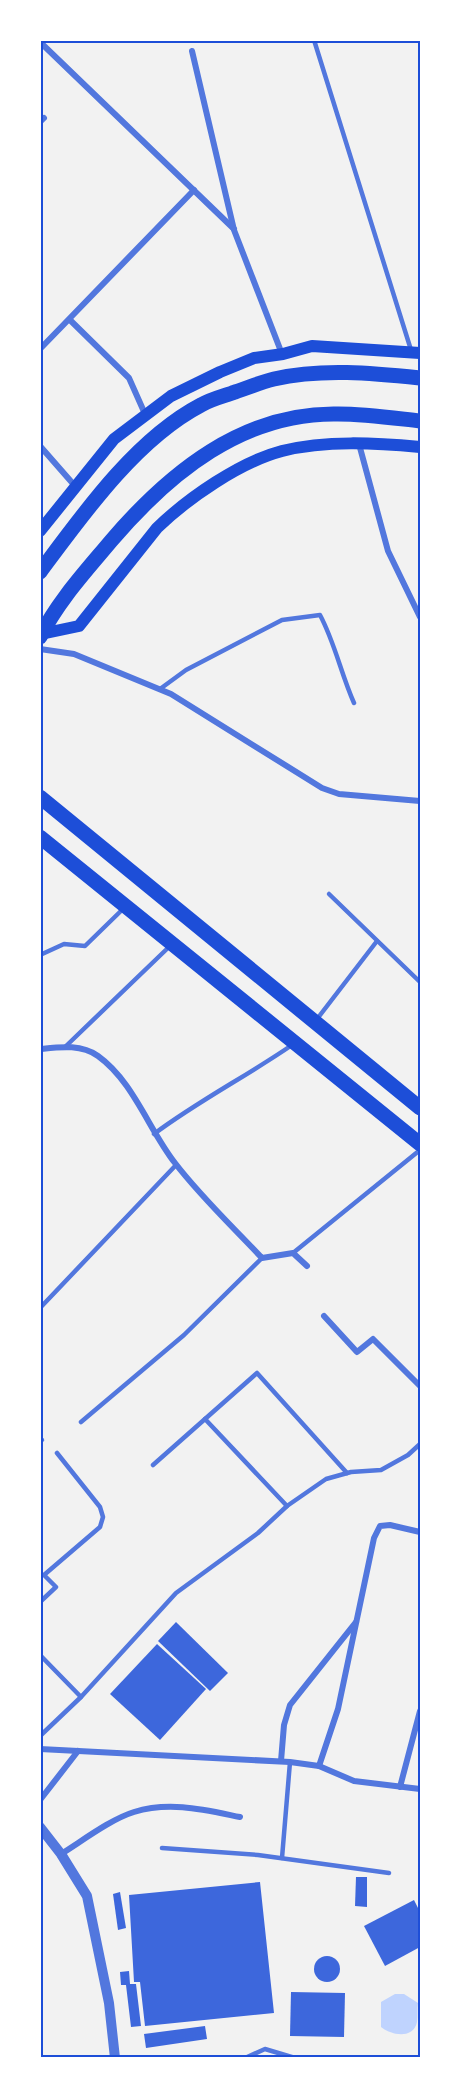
<svg xmlns="http://www.w3.org/2000/svg" width="461" height="2098" viewBox="0 0 461 2098" font-family="'Fira Sans',sans-serif">
  <style>
    .water { fill: #bfd3fe }
    .building { fill: #3d67dc }
    .lines { fill: none; stroke-linecap: round; stroke-linejoin: round }
    .service { stroke: #5277de; stroke-width: 4.5 }
    .minor { stroke: #5277de; stroke-width: 6 }
    .tertiary { stroke: #5277de; stroke-width: 10 }
    .secondary { stroke: #1d4ed8; stroke-width: 12 }
    .primary { stroke: #1d4ed8; stroke-width: 15 }
    .neatline { fill: none; stroke: #1d4ed8; stroke-width: 2 }
  </style>
  <rect width="100%" height="100%" fill="#f2f2f2"/>
  <!-- water -->
  <path class="water" d="M395 1994H404L418 2003C417 2009 418 2016 417 2022 413 2040 391 2035 381 2027V2002Z"/>
  <!-- building -->
  <g class="building">
    <path d="M176 1622 228 1673 210 1691 158 1641Z"/>
    <path d="M157 1644 206 1689 160 1740 110 1694Z"/>
    <path d="M356 1877H367V1907L355 1906Z"/>
    <path d="M260 1882 274 2013 145 2026 140 1982H134L129 1895Z"/>
    <path d="M120 1892 126 1928 118 1930 113 1894Z"/>
    <path d="M414 1900 420 1912V1947L385 1966 364 1926Z"/>
    <circle cx="327" cy="1969" r="13"/>
    <path d="M129 1971 130 1984H136L141 2026 131 2027 126 1985H121L120 1972Z"/>
    <path d="M291 1992 345 1993 344 2037 290 2036Z"/>
    <path d="M205 2026 207 2039 146 2048 144 2034Z"/>
  </g>
  <g class="lines">
    <!-- service -->
    <g class="service">
      <path d="M314 40 411 350"/>
      <path d="M160 689 186 670 282 620 320 615C335 643 341 674 354 703"/>
      <path d="M329 894 420 982"/>
      <path d="M40 955 64 944 85 946 125 907"/>
      <path d="M317 1019 377 941"/>
      <path d="M65 1047 171 945"/>
      <path d="M154 1134C198 1101 247 1076 292 1045"/>
      <path d="M293 1253 420 1150"/>
      <path d="M40 1308 176 1165"/>
      <path d="M205 1419 287 1506"/>
      <path d="M81 1422 184 1335 262 1258"/>
      <path d="M40 1441 42 1440"/>
      <path d="M153 1465 257 1373 347 1473"/>
      <path d="M40 1602 56 1587 44 1575 100 1527 103 1517 100 1507 57 1453"/>
      <path d="M40 1655 81 1697"/>
      <path d="M40 1736 81 1697 176 1593 258 1533 287 1506 326 1479 351 1472 381 1470 408 1455 420 1444"/>
      <path d="M162 1848 258 1855 389 1873"/>
      <path d="M282 1858 290 1762"/>
      <path d="M245 2058 265 2049 295 2058"/>
    </g>
    <!-- minor -->
    <g class="minor">
      <path d="M40 42 234 229"/>
      <path d="M192 51 234 230 282 354"/>
      <path d="M40 122 44 118"/>
      <path d="M70 320 129 378 145 414"/>
      <path d="M40 349 194 190"/>
      <path d="M359 444 388 551 420 617"/>
      <path d="M40 446 75 486"/>
      <path d="M40 649 74 654 171 694 322 788 339 794 420 801"/>
      <path d="M40 1049C60 1047 81 1044 98 1056 133 1081 149 1130 175 1163 201 1197 233 1227 262 1258L293 1253 307 1266"/>
      <path d="M324 1316 357 1352 373 1339 420 1386"/>
      <path d="M40 1749 290 1762 319 1766 354 1781 420 1789"/>
      <path d="M281 1761 284 1725 290 1705 356 1622"/>
      <path d="M319 1766 338 1709 374 1538 380 1526 390 1525 420 1532"/>
      <path d="M400 1787 420 1711"/>
      <path d="M40 1800 78 1751"/>
      <path d="M61 1854C82 1841 111 1819 134 1812 170 1801 205 1810 240 1817"/>
    </g>
    <!-- tertiary -->
    <path class="tertiary" d="M40 1827 61 1854 87 1896 109 2003 115 2058"/>
    <!-- secondary -->
    <g class="secondary">
      <path d="M40 531 114 439 171 396 220 372 254 358 283 354 312 346 420 353"/>
      <path d="M41 634 79 626 157 528C188 498 240 462 282 451 326 440 376 443 420 447"/>
    </g>
    <!-- primary -->
    <g class="primary">
      <path d="M40 572C83 514 136 439 201 405 211 399 224 396 235 392 248 388 261 382 274 379 321 368 373 373 420 378"/>
      <path d="M40 637C58 601 86 571 111 541 169 473 243 412 338 414 366 414 393 418 420 421"/>
      <path d="M40 797 420 1108"/>
      <path d="M40 837 420 1144"/>
    </g>
  </g>
  <!-- border -->
  <rect width="461" height="2098" fill="none" stroke="#ffffff" stroke-width="84"/>
  <rect x="42" y="42" width="377" height="2014" class="neatline"/>
</svg>
